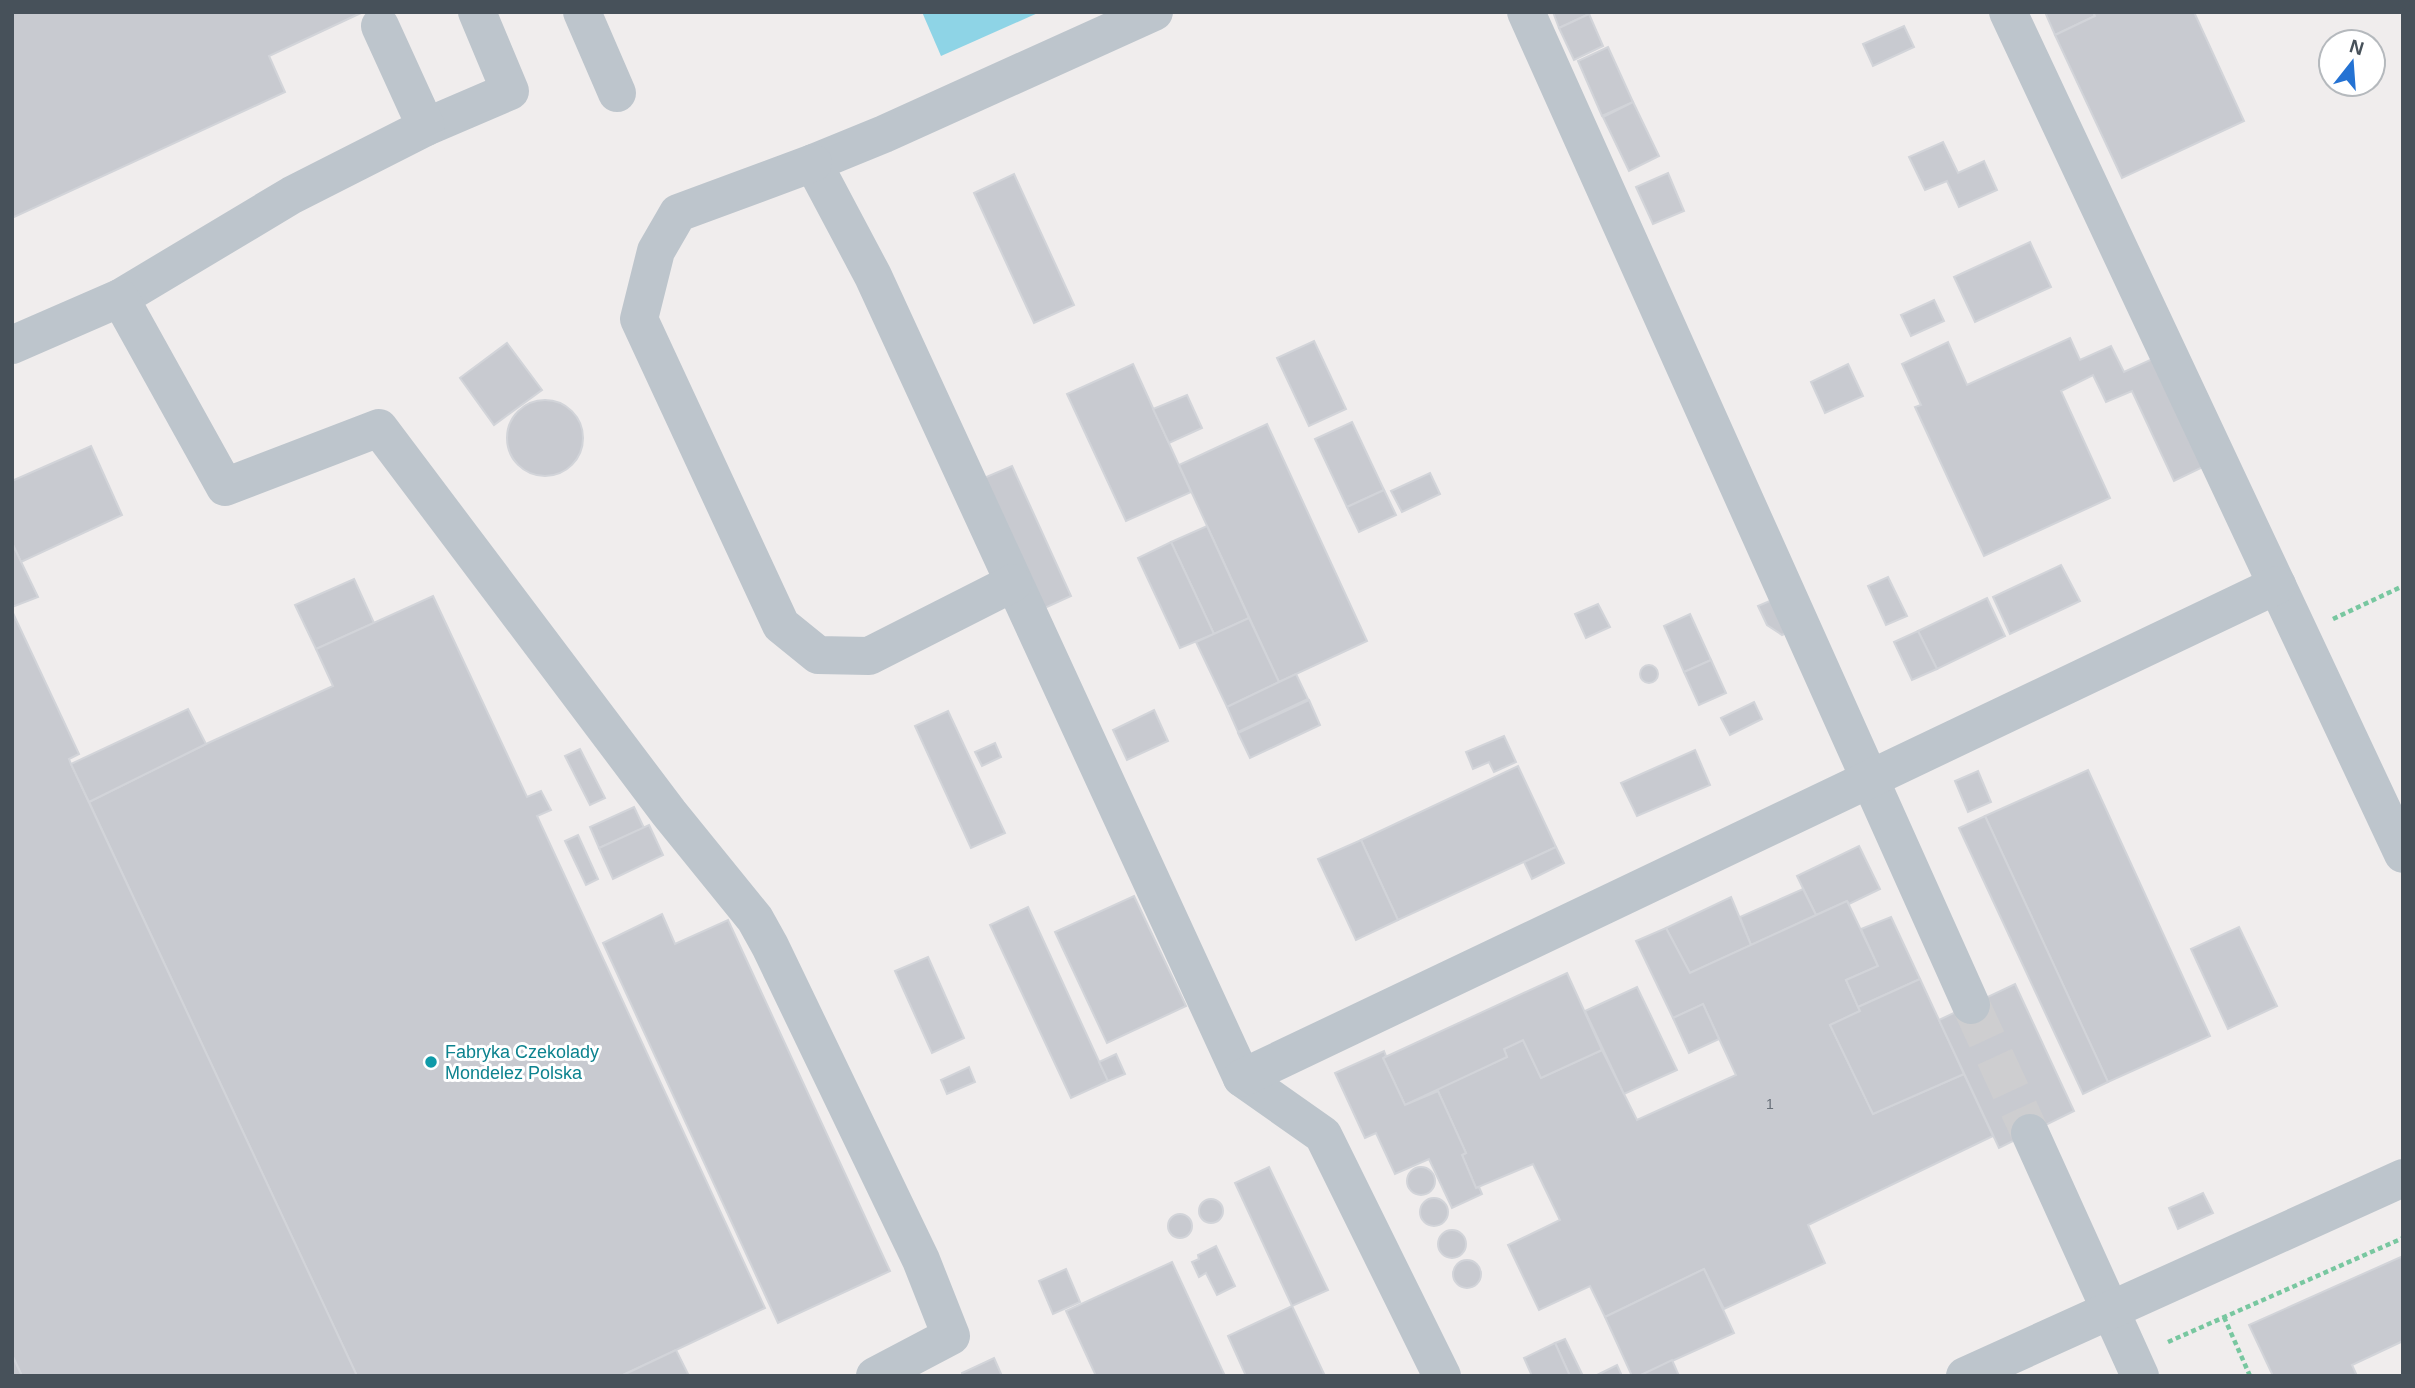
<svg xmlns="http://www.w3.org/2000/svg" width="2415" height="1388" viewBox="0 0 2415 1388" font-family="Arial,sans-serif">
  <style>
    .water { fill: #8ed4e6 }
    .building { fill: #c8cad0; stroke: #d2d4d9; stroke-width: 2 }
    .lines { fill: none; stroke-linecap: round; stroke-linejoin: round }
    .minor-tunnel { stroke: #ceced0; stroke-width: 38; stroke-dasharray: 38 19; stroke-linecap: butt }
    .path { stroke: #78c7a0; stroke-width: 4.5; stroke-dasharray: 5 3.5; stroke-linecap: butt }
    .minor { stroke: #bdc5cc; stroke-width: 38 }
    .culture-dot { fill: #0f9aa8; stroke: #fff; stroke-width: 2.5 }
    .labels { text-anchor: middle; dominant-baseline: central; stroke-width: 6; stroke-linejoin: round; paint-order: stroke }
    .number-label { font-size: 14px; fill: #676f78 }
    .culture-label { font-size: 18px; fill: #0d838f; stroke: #fff; text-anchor: start }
  </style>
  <rect width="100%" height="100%" fill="#f0eded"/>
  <!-- water -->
  <path class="water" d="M922 12H1040L941 56Z"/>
  <!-- building -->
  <g class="building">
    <path d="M12 12H363L269 56 285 92 12 218Z"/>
    <path d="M1553 12H1588L1589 14 1559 28Z"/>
    <path d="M2045 12H2093L2095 16 2055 35Z"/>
    <path d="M2093 12H2194L2244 121 2122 178 2055 35 2095 16Z"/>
    <path d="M1589 14 1603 46 1574 60 1559 28Z"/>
    <path d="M1904 26 1914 47 1873 66 1863 44Z"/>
    <path d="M1608 47 1633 102 1602 116 1578 61Z"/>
    <path d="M1633 102 1659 156 1629 171 1603 117Z"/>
    <path d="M1943 142 1958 173 1984 161 1997 190 1959 207 1947 181 1925 190 1909 157Z"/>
    <path d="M1668 173 1684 211 1653 224 1636 187Z"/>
    <path d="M1014 174 1074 305 1034 323 974 193Z"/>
    <path d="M2030 242 2051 287 1975 322 1954 277Z"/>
    <path d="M1934 300 1944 321 1911 336 1901 315Z"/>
    <path d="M2070 338 2080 360 2111 346 2124 372 2159 356 2209 464 2174 481 2132 391 2106 402 2093 375 2061 391 2110 498 1984 556 1915 407 1921 405 1902 364 1948 342 1967 385Z"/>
    <path d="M1314 341 1346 409 1309 426 1277 358Z"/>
    <path d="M507 343 542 390 494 425 460 378Z"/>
    <path d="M1133 364 1191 492 1126 521 1067 394Z"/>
    <path d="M1848 364 1863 396 1825 413 1811 382Z"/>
    <path d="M1187 395 1202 428 1169 443 1153 409Z"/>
    <circle cx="545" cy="438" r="38"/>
    <path d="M1352 422 1384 490 1347 507 1315 439Z"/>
    <path d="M1267 424 1367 641 1279 682 1179 465Z"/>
    <path d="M91 446 122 515 21 562 12 543V481Z"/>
    <path d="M1012 466 1071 596 1036 612 977 481Z"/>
    <path d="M1430 473 1440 494 1402 512 1391 491Z"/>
    <path d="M1384 490 1396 515 1359 532 1347 507Z"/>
    <path d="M1207 526 1249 618 1214 634 1171 542Z"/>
    <path d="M1171 542 1214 634 1180 648 1138 558Z"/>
    <path d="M12 543 38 597 12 607Z"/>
    <path d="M2061 565 2080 601 2010 634 1993 597Z"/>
    <path d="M1888 577 1907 616 1886 625 1868 586Z"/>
    <path d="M354 579 374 623 316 649 295 605Z"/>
    <path d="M433 596 527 797 541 791 551 810 537 816 765 1308 621 1376H357L89 802 206 744 333 686 316 649Z"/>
    <path d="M1779 597 1795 629 1782 635 1767 625 1758 606Z"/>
    <path d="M1987 598 2005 636 1937 669 1918 631Z"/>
    <path d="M1598 604 1610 627 1586 638 1575 614Z"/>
    <path d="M12 611 79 754 69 759 71 764 357 1376H22L12 1355Z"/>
    <path d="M1690 614 1711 660 1684 672 1664 626Z"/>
    <path d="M1249 618 1279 682 1227 707 1196 642Z"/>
    <path d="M1918 631 1937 669 1912 680 1894 642Z"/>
    <path d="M1711 660 1726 693 1699 705 1684 672Z"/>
    <circle cx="1649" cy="674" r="9"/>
    <path d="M1296 674 1308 699 1238 732 1227 707Z"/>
    <path d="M1309 700 1320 725 1250 758 1238 733Z"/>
    <path d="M1754 702 1762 719 1730 735 1721 718Z"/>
    <path d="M188 709 206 744 89 802 71 764Z"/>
    <path d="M1154 710 1168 741 1127 760 1113 730Z"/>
    <path d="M948 711 1005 833 971 848 915 726Z"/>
    <path d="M1504 736 1516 762 1494 772 1489 762 1473 769 1466 752Z"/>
    <path d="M995 743 1001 757 982 766 975 752Z"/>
    <path d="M580 749 605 798 590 805 565 756Z"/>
    <path d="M1695 750 1710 785 1637 816 1621 783Z"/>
    <path d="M1518 766 1556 847 1398 920 1361 840Z"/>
    <path d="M2088 770 2210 1036 2108 1082 1985 816Z"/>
    <path d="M1978 771 1991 802 1968 812 1955 781Z"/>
    <path d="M634 807 644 828 599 848 590 827Z"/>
    <path d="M1985 816 2108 1082 2083 1094 1959 828Z"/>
    <path d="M649 825 663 855 613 879 599 848Z"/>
    <path d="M578 835 598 879 586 885 565 841Z"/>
    <path d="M1361 840 1398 920 1356 940 1318 859Z"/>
    <path d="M1859 846 1880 889 1849 904 1847 901 1816 915 1797 876Z"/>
    <path d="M1556 847 1564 863 1532 879 1524 862Z"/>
    <path d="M1803 889 1816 915 1751 945 1740 917Z"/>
    <path d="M1134 896 1186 1006 1107 1043 1055 932Z"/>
    <path d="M1731 897 1751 945 1690 973 1666 928Z"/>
    <path d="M1847 901 1878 966 1846 980 1860 1011 1830 1025 1873 1114 1964 1074 1993 1136 1808 1225 1825 1263 1724 1309 1704 1269 1605 1317 1590 1286 1539 1310 1508 1245 1560 1220 1533 1164 1476 1188 1462 1155 1466 1153 1437 1089 1507 1057 1504 1049 1523 1040 1541 1078 1602 1050 1637 1120 1736 1075 1703 1004 1673 1018 1636 941 1666 928 1690 973Z"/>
    <path d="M1028 907 1108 1081 1071 1098 990 925Z"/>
    <path d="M662 914 675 944 728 920 890 1271 778 1323 603 943Z"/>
    <path d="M1891 917 1920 979 1858 1007 1846 980 1878 966 1861 929Z"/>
    <path d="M2239 927 2277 1006 2228 1029 2191 949Z"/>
    <path d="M928 957 964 1038 932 1053 895 971Z"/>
    <path d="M1567 973 1602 1050 1541 1078 1523 1040 1504 1049 1507 1057 1405 1105 1383 1058Z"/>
    <path d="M1920 979 1964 1074 1873 1114 1830 1025 1860 1011 1858 1007Z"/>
    <path d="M2015 984 2074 1111 1999 1148 1939 1020Z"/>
    <path d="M1637 987 1677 1070 1624 1094 1585 1011Z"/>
    <path d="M1703 1004 1719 1039 1689 1053 1673 1018Z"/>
    <path d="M1384 1051 1386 1056 1383 1058 1405 1105 1438 1091 1466 1153 1462 1155 1476 1188 1479 1187 1482 1194 1452 1208 1429 1159 1395 1174 1376 1133 1365 1138 1335 1073Z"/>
    <path d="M1116 1054 1125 1074 1108 1081 1099 1062Z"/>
    <path d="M969 1067 975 1082 947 1094 941 1080Z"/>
    <circle cx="1421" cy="1181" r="14"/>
    <path d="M1269 1167 1328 1290 1292 1306 1235 1183Z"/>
    <path d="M2203 1193 2213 1213 2178 1229 2169 1208Z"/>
    <circle cx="1434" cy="1212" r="14"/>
    <circle cx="1211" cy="1211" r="12"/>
    <circle cx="1180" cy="1226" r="12"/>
    <circle cx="1452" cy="1244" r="14"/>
    <path d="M1216 1246 1235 1286 1217 1295 1206 1273 1199 1277 1192 1262 1199 1259 1198 1255Z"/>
    <path d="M2403 1256V1341L2352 1365 2357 1376H2273L2249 1325Z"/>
    <circle cx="1467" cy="1274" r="14"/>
    <path d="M1172 1262 1225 1376H1096L1066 1311Z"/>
    <path d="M1066 1269 1080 1302 1053 1314 1039 1281Z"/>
    <path d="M1704 1269 1734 1333 1639 1376H1632L1605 1317Z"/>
    <path d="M1292 1306 1325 1376H1246L1228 1336Z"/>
    <path d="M1565 1339 1583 1376H1570L1555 1343Z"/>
    <path d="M1555 1343 1570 1376H1532L1524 1358Z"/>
    <path d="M676 1350 689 1376H621Z"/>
    <path d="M12 1355 22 1376H12Z"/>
    <path d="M994 1358 1002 1376H963L962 1373Z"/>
    <path d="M1672 1360 1679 1376H1639Z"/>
    <path d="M1617 1365 1622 1376H1595Z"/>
  </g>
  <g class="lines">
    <!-- minor-tunnel -->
    <path class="minor-tunnel" d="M1971 1005 2030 1133"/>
    <!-- path -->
    <g class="path">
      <path d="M2333 619 2403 586"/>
      <path d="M2224 1317 2250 1376"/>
      <path d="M2168 1342 2403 1238"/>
    </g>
    <!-- minor -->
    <g class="minor">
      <path d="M582 12 617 93"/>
      <path d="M1154 12 884 134 813 163 873 276 1242 1078 1323 1135 1442 1376"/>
      <path d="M1526 12 1971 1005"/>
      <path d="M2008 12 2403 854"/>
      <path d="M426 127 510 91 477 12"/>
      <path d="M813 163 678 213 656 251 639 319 781 625 818 655 869 656 1013 583"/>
      <path d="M120 298 292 195 426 127 380 26"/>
      <path d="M12 345 120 298 225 487 379 428 669 813 755 919 770 946 921 1260 951 1336 875 1376"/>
      <path d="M1242 1078 2277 585"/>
      <path d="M2030 1133 2140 1376"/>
      <path d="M1965 1376 2403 1178"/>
    </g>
  </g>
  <!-- markers -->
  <circle class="culture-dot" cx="431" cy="1062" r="7"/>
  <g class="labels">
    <!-- number labels -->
    <g class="number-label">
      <text x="1770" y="1104">1</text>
    </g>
    <!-- culture labels -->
    <g class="culture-label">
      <text x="445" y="1052">Fabryka Czekolady<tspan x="445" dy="21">Mondelez Polska</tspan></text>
    </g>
  </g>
  <!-- border -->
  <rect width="2415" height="1388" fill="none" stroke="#47515a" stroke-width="28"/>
  <!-- north arrow -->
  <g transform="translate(2352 63) rotate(17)"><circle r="33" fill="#ffffff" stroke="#b5b9bd" stroke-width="2"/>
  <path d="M0-5L12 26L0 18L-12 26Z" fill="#2472d3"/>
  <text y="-10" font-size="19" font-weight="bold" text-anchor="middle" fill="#47515a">N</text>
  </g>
</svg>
